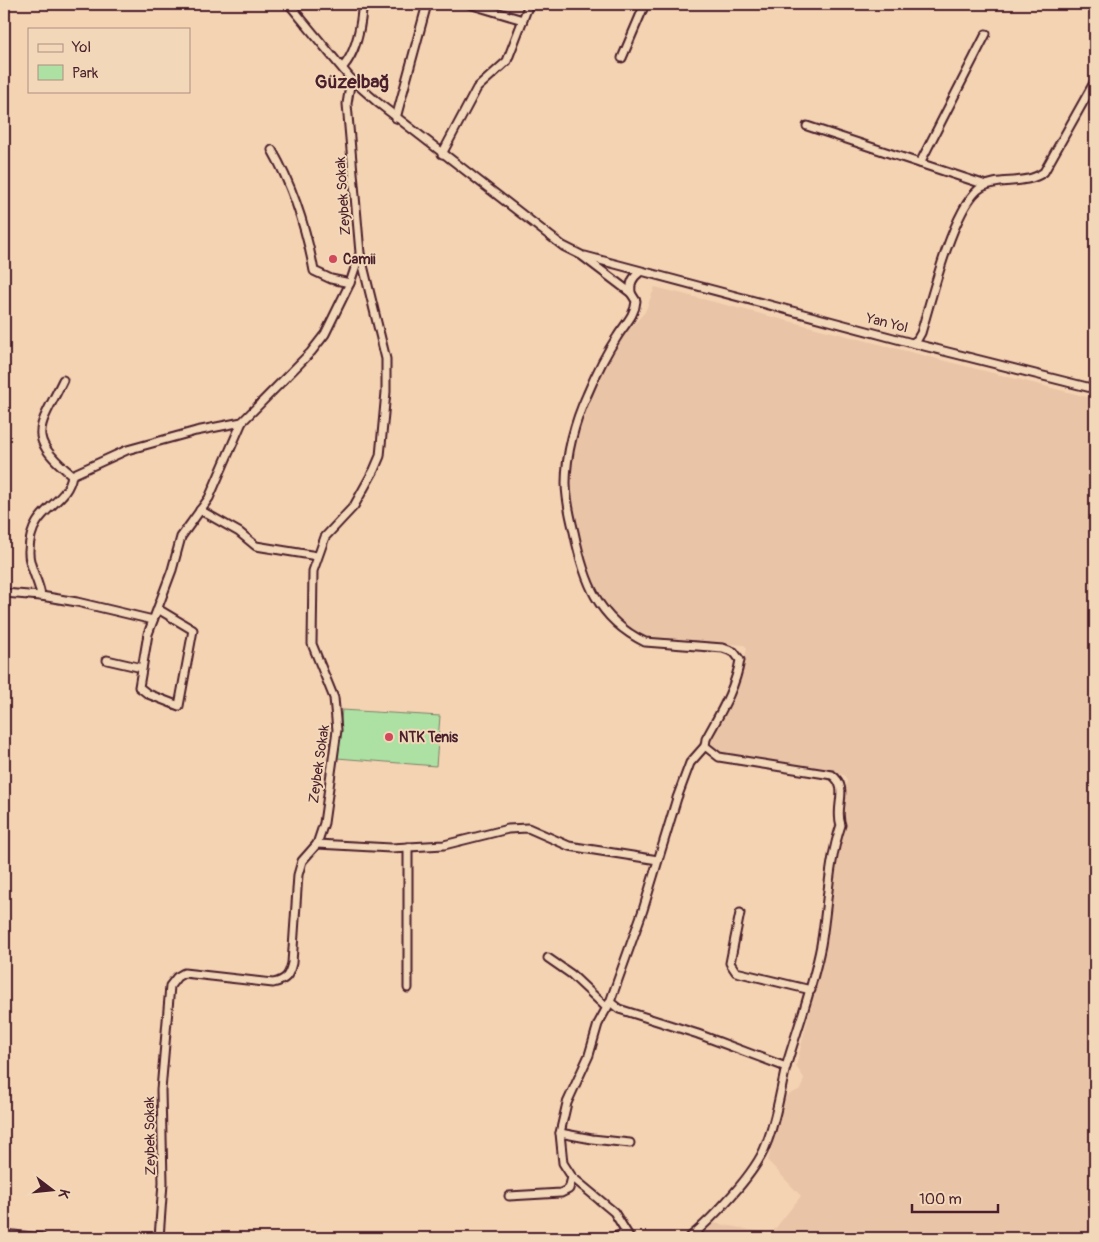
<svg xmlns="http://www.w3.org/2000/svg" width="1099" height="1242" viewBox="0 0 1099 1242" font-family="Pangolin,sans-serif">
  <style>
    .built { fill: #e9c4a6 }
    .green { fill: #ade1a3; stroke: #7c8067 }
    .lines { fill: none; stroke-linecap: round; stroke-linejoin: round }
    .minor-casing { stroke: #4a1f2b; stroke-width: 11 }
    .minor { stroke: #f2d7b9; stroke-width: 7 }
    .poi-dot { fill: #d1495b; stroke: #f2d7b9; stroke-width: 2 }
    .labels { text-anchor: middle; dominant-baseline: central; stroke-width: 4; stroke-linejoin: round; paint-order: stroke }
    .street-label { font-size: 14px; fill: #4a1f2b; stroke: #f2d7b9 }
    .poi-label { font-size: 14px; font-weight: bold; fill: #4a1f2b; stroke: #f2d7b9; text-anchor: start }
    .district-label { font-size: 19px; font-weight: bold; fill: #4a1f2b; stroke: #f2d7b9 }
  </style>
  <rect width="100%" height="100%" fill="#f4d3b3"/>
  <filter id="ink" filterUnits="userSpaceOnUse"><feTurbulence type="fractalNoise" baseFrequency=".02" numOctaves="2"/><feDisplacementMap in="SourceGraphic" scale="10" xChannelSelector="R" yChannelSelector="G"/><feConvolveMatrix kernelMatrix="1 2 1 2 8 2 1 2 1" color-interpolation-filters="sRGB"/></filter>
  <g filter="url(#ink)">
    <!-- built -->
    <path class="built" d="M655 287 1095 399V1238H698L714 1223 771 1234 801 1196 768 1161 786 1096 801 1089 804 1078 796 1066 826 946 847 780 844 775 822 770 728 757 716 752 709 744V739L737 690 747 648 744 645 651 638 637 635 607 606 592 583 577 526 569 482 574 451 583 417 596 385 623 336 645 312Z"/>
    <!-- green -->
    <path class="green" d="M342 710 440 716 436 766 337 758Z"/>
    <g class="lines">
      <!-- minor casing -->
      <g class="minor-casing">
        <g id="minor">
          <path d="M289 4 351 79 377 102 563 246 581 255 631 293 636 301C635 316 624 325 617 337 605 355 595 376 587 395 575 421 566 454 566 483 566 499 570 516 574 532 584 580 597 619 645 642L723 648 734 652 740 660C735 690 720 713 706 739L705 746 719 757 832 775C850 788 834 807 841 825 828 863 828 905 821 945 813 987 798 1026 786 1067"/>
          <path d="M469 4 523 20"/>
          <path d="M622 58 645 4"/>
          <path d="M343 67C356 52 360 31 362 11"/>
          <path d="M396 118 427 4"/>
          <path d="M807 126 986 185"/>
          <path d="M272 150C294 189 306 227 314 271L331 279 350 283"/>
          <path d="M442 154 477 88 507 61 529 4"/>
          <path d="M920 163 986 34"/>
          <path d="M585 256 912 343 917 340 921 333C931 301 954 203 982 187 999 177 1025 186 1044 172L1095 81"/>
          <path d="M631 293C630 283 632 278 640 272"/>
          <path d="M912 343 1095 389"/>
          <path d="M63 380C40 428 24 436 72 475"/>
          <path d="M200 510 239 532 256 546 317 556"/>
          <path d="M4 593 41 596 77 602 153 620"/>
          <path d="M41 596C39 580 28 566 29 551 30 506 67 507 72 475L127 450 196 431 242 422 311 352 325 334 350 283 359 256"/>
          <path d="M158 609 193 630 179 706 148 694 139 687 148 634 172 570 181 537 209 498 242 422"/>
          <path d="M107 660 142 668"/>
          <path d="M317 844 391 848 444 845 508 829 528 828 569 846 658 860"/>
          <path d="M740 913 730 963 736 972 811 990"/>
          <path d="M548 958 571 974 607 1008"/>
          <path d="M408 988V847"/>
          <path d="M610 1002 598 1024 589 1055 567 1103 560 1133 563 1163 572 1177 614 1212 630 1238"/>
          <path d="M560 1133 592 1139 630 1143"/>
          <path d="M509 1196 561 1193 569 1189 572 1177"/>
          <path d="M4 1234 42 1238"/>
          <path d="M159 1238 163 1183 161 1090 170 986 177 977 184 973 273 983C286 980 289 976 292 963L298 875 302 861 317 844 324 823 337 730 334 698 312 644 313 571 325 537 354 506 374 470 380 456 386 392V359L360 253 347 104 351 79"/>
          <path d="M611 1238 626 1233"/>
          <path d="M689 1238C712 1219 756 1173 766 1145 776 1121 780 1092 786 1067L698 1034 619 1009 610 1002 643 910 677 798 690 763 705 746"/>
        </g>
      </g>
      <!-- minor -->
      <use href="#minor" class="minor"/>
    </g>
  </g>
  <!-- markers -->
  <g class="poi-dot">
    <circle cx="333" cy="259" r="5"/>
    <circle cx="389" cy="737" r="5"/>
  </g>
  <g class="labels">
    <!-- street labels -->
    <g class="street-label">
      <text transform="translate(343 196) rotate(-94)">Zeybek Sokak</text>
      <text transform="translate(887 323) rotate(14)">Yan Yol</text>
      <text transform="translate(319 764) rotate(-82)">Zeybek Sokak</text>
      <text transform="translate(150 1136) rotate(-91)">Zeybek Sokak</text>
    </g>
    <!-- poi labels -->
    <g class="poi-label">
      <text x="343" y="259">Camii</text>
      <text x="399" y="737">NTK Tenis</text>
    </g>
    <!-- district labels -->
    <g class="district-label">
      <text x="352" y="82">Güzelbağ</text>
    </g>
  </g>
  <!-- margin -->
  <rect width="1099" height="1242" fill="none" stroke="#f2d7b9" stroke-width="20"/>
  <rect x="10" y="10" width="1079" height="1222" fill="none" stroke="#4a1f2b" stroke-width="2" filter="url(#ink)"/>
  <!-- legend -->
  <rect x="28" y="28" width="162" height="65" fill="#f2d7b9" stroke="#af8d80"/>
  <rect x="38" y="44" width="25" height="8" fill="#f2d7b9" stroke="#af8d80"/>
  <text x="72" y="52" font-size="15" fill="#4a1f2b">Yol</text>
  <rect x="38" y="65" width="25" height="15" fill="#ade1a3" stroke="#af8d80"/>
  <text x="72" y="78" font-size="15" fill="#4a1f2b">Park</text>
  <!-- north arrow -->
  <g transform="translate(52 1190) rotate(106)" stroke="#f2d7b9" stroke-width="4" paint-order="stroke">
  <path d="M0-4L9 19L0 12L-9 19Z" fill="#4a1f2b"/>
  <text y="-8" font-size="14" font-weight="bold" text-anchor="middle" fill="#4a1f2b">K</text>
  </g>
  <!-- scale -->
  <path d="M912 1204v8h86v-8" fill="none" stroke="#4a1f2b" stroke-width="2.5"/>
  <text x="919" y="1204" font-size="15" fill="#4a1f2b" stroke="#f2d7b9" stroke-width="4" paint-order="stroke">100 m</text>
</svg>
